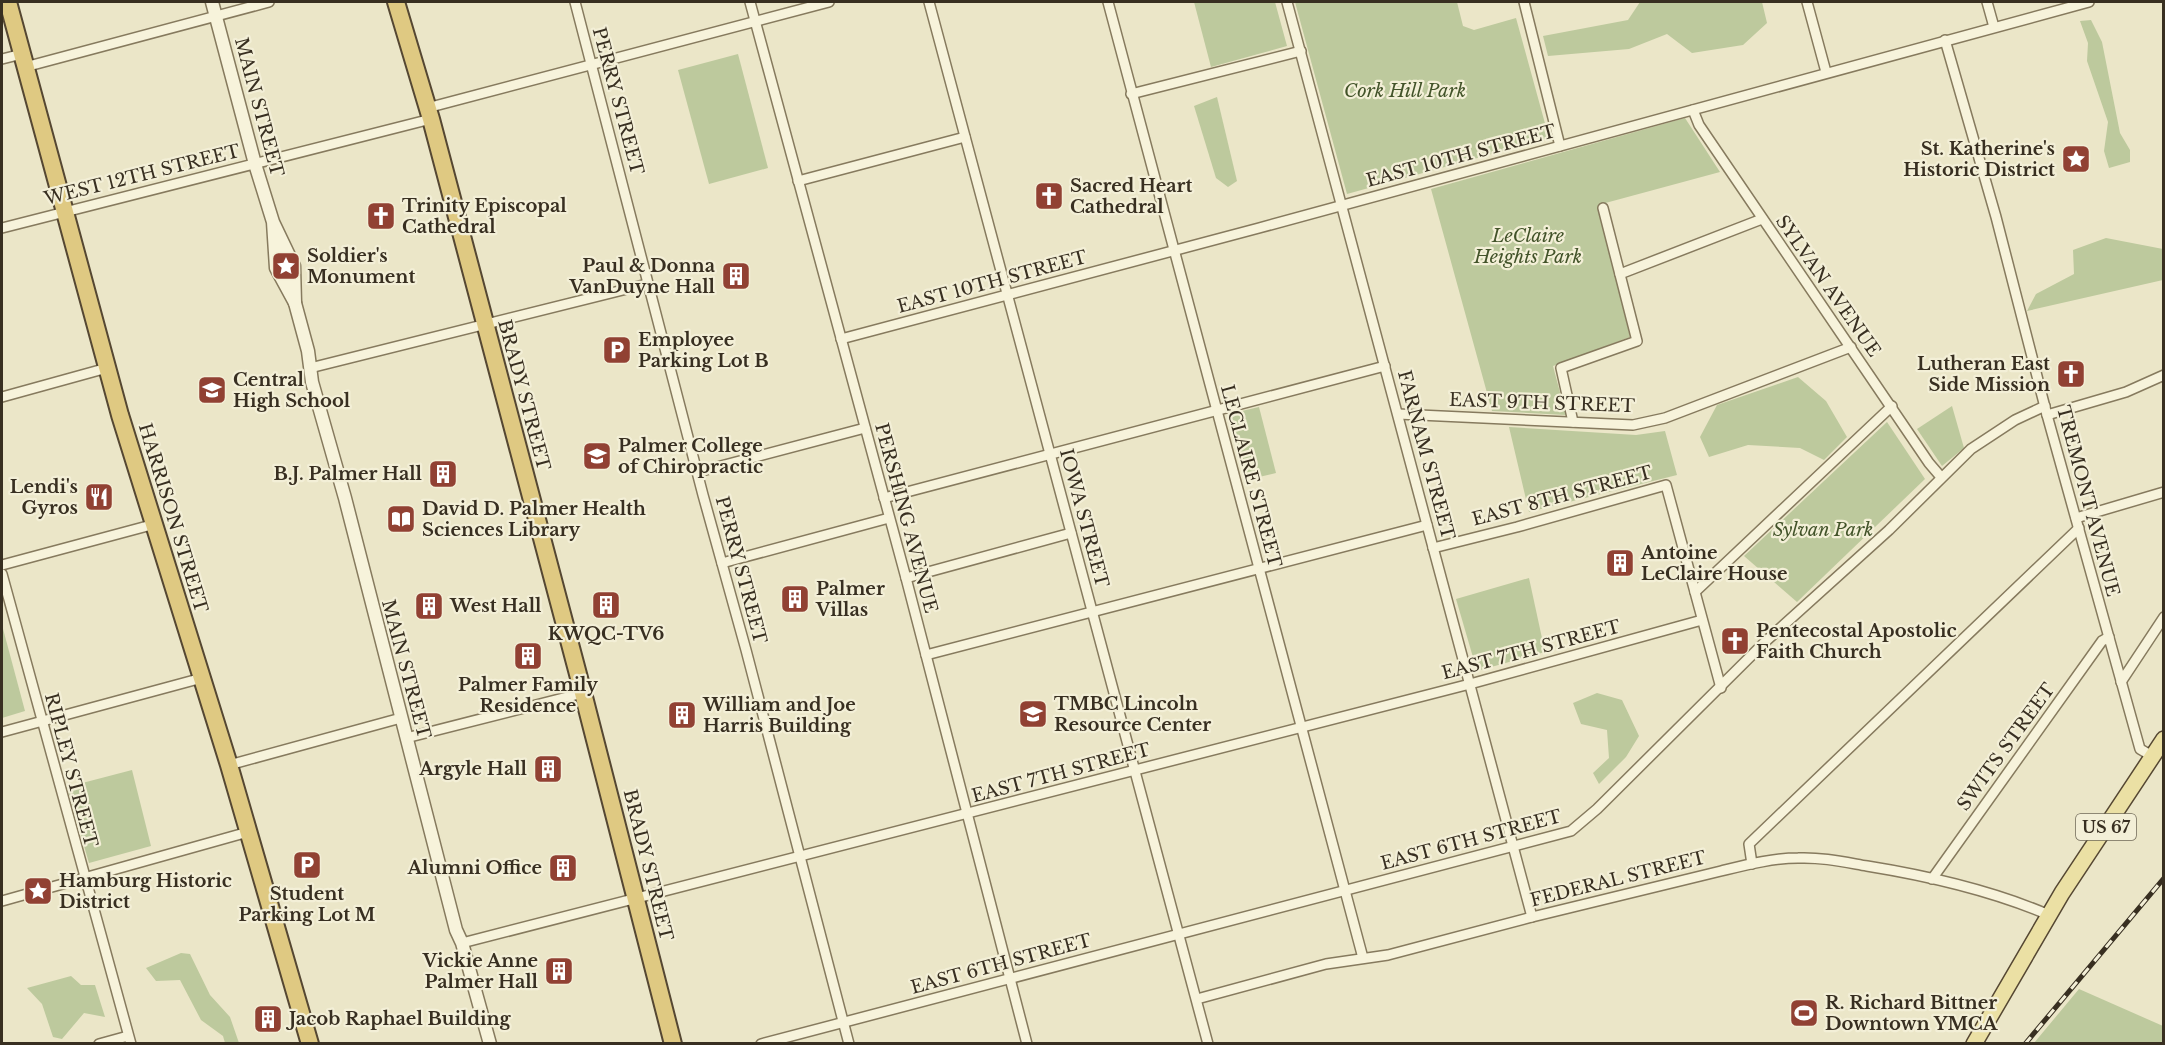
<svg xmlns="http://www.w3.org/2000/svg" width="2165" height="1045" viewBox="0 0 2165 1045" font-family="'Libre Baskerville',serif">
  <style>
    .green { fill: #bdc99d }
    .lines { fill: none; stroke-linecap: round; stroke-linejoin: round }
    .minor-casing { stroke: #867a5e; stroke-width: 12 }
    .tertiary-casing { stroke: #867a5e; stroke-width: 15 }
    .primary-casing { stroke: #554732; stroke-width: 18 }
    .trunk-casing { stroke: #554732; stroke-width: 20 }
    .minor { stroke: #f7f3db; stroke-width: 9 }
    .tertiary { stroke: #f7f3db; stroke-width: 12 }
    .primary { stroke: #ebe0a4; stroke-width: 15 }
    .trunk { stroke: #dfc982; stroke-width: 16 }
    .rail-casing { stroke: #382f21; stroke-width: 5 }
    .rail { stroke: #f3efd7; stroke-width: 3; stroke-dasharray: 9; stroke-linecap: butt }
    .labels { text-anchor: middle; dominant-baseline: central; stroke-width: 4.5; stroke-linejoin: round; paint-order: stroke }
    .shield { fill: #f3efd7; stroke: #706958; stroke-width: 1.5 }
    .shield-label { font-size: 16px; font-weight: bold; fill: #382f21 }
    .park-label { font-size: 18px; font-style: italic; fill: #425329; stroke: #f3efd7 }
    .street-label { font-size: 18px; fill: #382f21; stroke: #f3efd7 }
    .poi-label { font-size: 18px; font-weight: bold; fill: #382f21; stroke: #f3efd7; text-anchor: start }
  </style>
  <rect width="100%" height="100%" fill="#ebe6c8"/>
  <!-- green -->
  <g class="green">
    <path d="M1194 2H1275L1287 46 1211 67Z"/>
    <path d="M1295 2H1457L1463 26 1474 30 1516 18 1549 138 1347 194Z"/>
    <path d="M1640 2H1762L1767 23 1743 45 1692 53 1667 34 1629 49 1548 56 1543 36 1628 20Z"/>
    <path d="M2091 20 2102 42 2120 133 2130 150V162L2109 168 2104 151 2108 122 2087 61 2088 43 2080 21Z"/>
    <path d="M738 54 768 168 709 184 678 70Z"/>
    <path d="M1217 97 1237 181 1228 187 1216 178 1194 106Z"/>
    <path d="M1685 118 1720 172 1598 205 1630 337 1553 366 1566 415 1492 411 1431 189Z"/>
    <path d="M2106 238 2163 249V280L2027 311 2036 294 2074 274 2073 250Z"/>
    <path d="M1798 377 1826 401 1847 437 1824 460 1800 448 1748 445 1709 457 1700 437 1717 405Z"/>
    <path d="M1952 406 1964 448 1942 466 1917 429Z"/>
    <path d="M1259 407 1276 473 1246 480 1229 414Z"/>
    <path d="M1887 422 1925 479 1797 602 1744 556Z"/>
    <path d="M1509 427 1636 435 1665 431 1677 475 1529 512Z"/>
    <path d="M1529 578 1545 652 1477 671 1456 599Z"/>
    <path d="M2 625 25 711 2 718Z"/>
    <path d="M1597 693 1622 700 1639 736 1626 757 1599 784 1593 773 1609 758 1607 730 1581 724 1573 703Z"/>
    <path d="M132 770 151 846 89 863 67 787Z"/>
    <path d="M181 953 190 954 210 995 230 1017 239 1043H225L223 1036 201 1020 180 980 156 981 146 968Z"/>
    <path d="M71 976 81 985H95L105 1017 84 1013 62 1039 53 1037 42 1004 27 988Z"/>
    <path d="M2079 989 2163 1026V1043H2034Z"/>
  </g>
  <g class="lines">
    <!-- minor casing -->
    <g class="minor-casing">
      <g id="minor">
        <path d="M575 2 703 495 746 650 849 1044"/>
        <path d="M750 2 906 578 1027 1044"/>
        <path d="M929 2 1208 1044"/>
        <path d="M1108 2 1363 958"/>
        <path d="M1287 2 1532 917"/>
        <path d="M1524 2 1560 146"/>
        <path d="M1807 2 1826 72"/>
        <path d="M1987 2 1994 27"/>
        <path d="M1945 40 1996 217 2047 415 2140 749 2152 756"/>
        <path d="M2 59 22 54"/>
        <path d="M25 67 269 2"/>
        <path d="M1131 94 1301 51"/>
        <path d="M427 108 829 2"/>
        <path d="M1693 110 1699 125 1929 463 1941 477"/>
        <path d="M798 181 965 137"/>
        <path d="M2 228 431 119"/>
        <path d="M1620 274 1762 219"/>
        <path d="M841 339 1259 228 2089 2"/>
        <path d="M310 368 647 284"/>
        <path d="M2 397 107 368"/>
        <path d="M1398 414 1633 425 1665 418 1851 347"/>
        <path d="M2047 415 2126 392 2164 375"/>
        <path d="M1573 422 1561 368 1637 341 1603 208"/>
        <path d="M698 472 865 428"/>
        <path d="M884 498 1385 366"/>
        <path d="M2076 518 2164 492"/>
        <path d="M1433 548 1517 527 1666 485 1721 688"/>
        <path d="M722 563 889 518"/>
        <path d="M2 565 155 524"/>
        <path d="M2 574 131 1044"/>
        <path d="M906 578 1071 533"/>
        <path d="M1695 592 1892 406"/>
        <path d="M926 655 1427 525"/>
        <path d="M2121 682 2164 617"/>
        <path d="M2 732 202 678"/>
        <path d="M406 738 583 693"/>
        <path d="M229 765 401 718"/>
        <path d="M1752 864 1749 844 2079 528"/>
        <path d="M1932 879 2102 641 2109 637"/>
        <path d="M2 901 248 832"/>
        <path d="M462 943 1470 684 1702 620"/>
        <path d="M1197 999 1326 964 1388 955 1532 917 1721 871C1746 865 1773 858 1798 858 1822 857 1844 862 1867 866 1929 876 1991 890 2049 915"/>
        <path d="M99 1044 128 1036"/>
        <path d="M761 1044 1571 831 1597 809 1766 641 1889 530 1971 449 2015 420 2045 406"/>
      </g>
    </g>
    <!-- tertiary casing -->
    <g class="tertiary-casing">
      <g id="tertiary">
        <path d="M212 2 255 164 273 222 294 266 295 303 276 268 273 222"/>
        <path d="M295 303 308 351 312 382 345 498 456 930 462 943 490 1044"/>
      </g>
    </g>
    <!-- primary casing -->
    <g class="primary-casing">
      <path id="primary" d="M1974 1044 2062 893 2164 739"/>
    </g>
    <!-- trunk casing -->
    <g class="trunk-casing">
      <g id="trunk">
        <path d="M8 2 120 415 229 765 310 1044"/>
        <path d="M396 2 431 119 583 693 673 1044"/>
      </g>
    </g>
    <!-- minor -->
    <use href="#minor" class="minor"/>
    <!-- tertiary -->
    <use href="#tertiary" class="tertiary"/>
    <!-- primary -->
    <use href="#primary" class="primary"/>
    <!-- trunk -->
    <use href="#trunk" class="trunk"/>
    <!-- rail casing -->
    <g class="rail-casing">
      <path id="rail" d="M2025 1044 2164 878"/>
    </g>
    <!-- rail -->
    <use href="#rail" class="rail"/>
  </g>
  <!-- icons -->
  <defs>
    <g id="sight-square" transform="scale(1.5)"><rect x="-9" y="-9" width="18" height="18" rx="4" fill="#914133" stroke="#f3efd7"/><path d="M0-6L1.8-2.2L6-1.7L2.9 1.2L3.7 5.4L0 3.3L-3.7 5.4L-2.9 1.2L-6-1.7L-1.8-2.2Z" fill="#fff"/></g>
    <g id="church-square" transform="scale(1.5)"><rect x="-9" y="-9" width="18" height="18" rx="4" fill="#914133" stroke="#f3efd7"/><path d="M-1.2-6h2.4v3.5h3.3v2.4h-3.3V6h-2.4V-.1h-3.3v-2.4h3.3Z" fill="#fff"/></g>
    <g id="building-square" transform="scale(1.5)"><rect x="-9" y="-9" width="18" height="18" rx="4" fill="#914133" stroke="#f3efd7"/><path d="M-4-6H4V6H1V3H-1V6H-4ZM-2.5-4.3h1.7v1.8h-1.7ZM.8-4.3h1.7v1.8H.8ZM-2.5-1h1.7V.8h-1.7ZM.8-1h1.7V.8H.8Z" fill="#fff"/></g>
    <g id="parking-square" transform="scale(1.5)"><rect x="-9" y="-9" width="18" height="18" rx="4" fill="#914133" stroke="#f3efd7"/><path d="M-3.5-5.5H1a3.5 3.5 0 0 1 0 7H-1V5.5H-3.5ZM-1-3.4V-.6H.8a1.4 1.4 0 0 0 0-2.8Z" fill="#fff"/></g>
    <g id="school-square" transform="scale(1.5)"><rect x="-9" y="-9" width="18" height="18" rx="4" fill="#914133" stroke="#f3efd7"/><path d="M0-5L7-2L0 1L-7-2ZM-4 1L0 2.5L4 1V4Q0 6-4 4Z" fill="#fff"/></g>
    <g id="university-square" transform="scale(1.5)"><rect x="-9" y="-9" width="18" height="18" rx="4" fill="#914133" stroke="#f3efd7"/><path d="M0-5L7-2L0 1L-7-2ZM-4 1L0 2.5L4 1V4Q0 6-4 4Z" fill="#fff"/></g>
    <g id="restaurant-square" transform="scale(1.5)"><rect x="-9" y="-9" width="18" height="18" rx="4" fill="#914133" stroke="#f3efd7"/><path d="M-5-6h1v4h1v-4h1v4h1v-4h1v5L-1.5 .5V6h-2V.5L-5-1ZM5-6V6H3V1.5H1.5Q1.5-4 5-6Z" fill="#fff"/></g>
    <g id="library-square" transform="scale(1.5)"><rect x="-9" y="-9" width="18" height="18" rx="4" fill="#914133" stroke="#f3efd7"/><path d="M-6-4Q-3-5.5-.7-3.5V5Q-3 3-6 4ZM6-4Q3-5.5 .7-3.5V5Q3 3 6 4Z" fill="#fff"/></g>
    <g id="stadium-square" transform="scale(1.5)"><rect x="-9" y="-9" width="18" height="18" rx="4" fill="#914133" stroke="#f3efd7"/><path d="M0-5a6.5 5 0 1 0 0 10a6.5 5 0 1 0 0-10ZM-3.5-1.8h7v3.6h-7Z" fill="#fff"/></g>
  </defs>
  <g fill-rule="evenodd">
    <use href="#sight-square" x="2076" y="159"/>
    <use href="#church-square" x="1049" y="196"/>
    <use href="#church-square" x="381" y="216"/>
    <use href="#sight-square" x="286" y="266"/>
    <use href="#building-square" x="736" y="276"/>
    <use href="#parking-square" x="617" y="350"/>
    <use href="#church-square" x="2071" y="374"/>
    <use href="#school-square" x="212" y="390"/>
    <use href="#university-square" x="597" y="456"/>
    <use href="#building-square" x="443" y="474"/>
    <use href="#restaurant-square" x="99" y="497"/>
    <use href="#library-square" x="401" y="519"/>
    <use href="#building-square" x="1620" y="563"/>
    <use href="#building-square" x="795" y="599"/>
    <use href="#building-square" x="606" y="605"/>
    <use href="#building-square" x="429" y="606"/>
    <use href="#church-square" x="1735" y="641"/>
    <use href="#building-square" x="528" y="656"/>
    <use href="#school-square" x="1033" y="714"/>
    <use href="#building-square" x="682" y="715"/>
    <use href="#building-square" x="548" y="769"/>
    <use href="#parking-square" x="307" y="865"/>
    <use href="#building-square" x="563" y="868"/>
    <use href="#sight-square" x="38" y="891"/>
    <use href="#building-square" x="559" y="971"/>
    <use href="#stadium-square" x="1804" y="1013"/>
    <use href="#building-square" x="268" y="1019"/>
  </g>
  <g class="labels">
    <!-- shield labels -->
    <rect class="shield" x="2076" y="814" width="60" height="26" rx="4.5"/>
    <g class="shield-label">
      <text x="2106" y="827">US 67</text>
    </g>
    <!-- park labels -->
    <g class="park-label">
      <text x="1405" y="91">Cork Hill Park</text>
      <text x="1528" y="236">LeClaire<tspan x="1528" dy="21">Heights Park</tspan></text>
      <text x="1823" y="530">Sylvan Park</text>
    </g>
    <!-- street labels -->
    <g class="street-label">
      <text transform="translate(618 101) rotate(75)">PERRY STREET</text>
      <text transform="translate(259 107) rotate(75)">MAIN STREET</text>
      <text transform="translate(1461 156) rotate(-15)">EAST 10TH STREET</text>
      <text transform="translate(142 175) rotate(-14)">WEST 12TH STREET</text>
      <text transform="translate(992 282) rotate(-15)">EAST 10TH STREET</text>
      <text transform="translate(1828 286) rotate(55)">SYLVAN AVENUE</text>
      <text transform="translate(524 395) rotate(75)">BRADY STREET</text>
      <text transform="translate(1542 403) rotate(2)">EAST 9TH STREET</text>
      <text transform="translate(1426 455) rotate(75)">FARNAM STREET</text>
      <text transform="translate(1251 476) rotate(75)">LECLAIRE STREET</text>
      <text transform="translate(1562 496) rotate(-15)">EAST 8TH STREET</text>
      <text transform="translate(2088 501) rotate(75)">TREMONT AVENUE</text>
      <text transform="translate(173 518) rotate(73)">HARRISON STREET</text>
      <text transform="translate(906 518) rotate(75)">PERSHING AVENUE</text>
      <text transform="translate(1084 518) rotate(75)">IOWA STREET</text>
      <text transform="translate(741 570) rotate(75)">PERRY STREET</text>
      <text transform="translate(1531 650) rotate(-15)">EAST 7TH STREET</text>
      <text transform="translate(406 669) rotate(75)">MAIN STREET</text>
      <text transform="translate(2006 747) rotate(-54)">SWITS STREET</text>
      <text transform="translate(71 770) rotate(75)">RIPLEY STREET</text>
      <text transform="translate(1061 773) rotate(-15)">EAST 7TH STREET</text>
      <text transform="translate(1471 840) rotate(-15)">EAST 6TH STREET</text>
      <text transform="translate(648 865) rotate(76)">BRADY STREET</text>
      <text transform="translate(1618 879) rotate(-14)">FEDERAL STREET</text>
      <text transform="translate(1001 964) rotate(-15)">EAST 6TH STREET</text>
    </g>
    <!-- poi labels -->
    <g class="poi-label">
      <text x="2055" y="149" text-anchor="end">St. Katherine's<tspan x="2055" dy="21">Historic District</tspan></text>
      <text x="1070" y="186">Sacred Heart<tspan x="1070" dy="21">Cathedral</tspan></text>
      <text x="402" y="206">Trinity Episcopal<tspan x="402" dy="21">Cathedral</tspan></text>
      <text x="307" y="256">Soldier's<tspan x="307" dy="21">Monument</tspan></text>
      <text x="715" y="266" text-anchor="end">Paul &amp; Donna<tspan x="715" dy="21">VanDuyne Hall</tspan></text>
      <text x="638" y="340">Employee<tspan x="638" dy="21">Parking Lot B</tspan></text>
      <text x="2050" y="364" text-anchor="end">Lutheran East<tspan x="2050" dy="21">Side Mission</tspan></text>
      <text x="233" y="380">Central<tspan x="233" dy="21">High School</tspan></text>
      <text x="618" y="446">Palmer College<tspan x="618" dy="21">of Chiropractic</tspan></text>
      <text x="422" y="474" text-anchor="end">B.J. Palmer Hall</text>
      <text x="78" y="487" text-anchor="end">Lendi's<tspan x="78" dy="21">Gyros</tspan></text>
      <text x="422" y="509">David D. Palmer Health<tspan x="422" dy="21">Sciences Library</tspan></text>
      <text x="1641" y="553">Antoine<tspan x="1641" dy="21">LeClaire House</tspan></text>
      <text x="816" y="589">Palmer<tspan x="816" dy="21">Villas</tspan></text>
      <text x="450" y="606">West Hall</text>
      <text x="1756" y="631">Pentecostal Apostolic<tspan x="1756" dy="21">Faith Church</tspan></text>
      <text x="606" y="634" text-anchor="middle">KWQC-TV6</text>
      <text x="528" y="685" text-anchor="middle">Palmer Family<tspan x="528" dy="21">Residence</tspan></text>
      <text x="1054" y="704">TMBC Lincoln<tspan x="1054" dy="21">Resource Center</tspan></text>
      <text x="703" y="705">William and Joe<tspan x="703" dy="21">Harris Building</tspan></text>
      <text x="527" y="769" text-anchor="end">Argyle Hall</text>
      <text x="542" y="868" text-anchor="end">Alumni Office</text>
      <text x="59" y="881">Hamburg Historic<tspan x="59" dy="21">District</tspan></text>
      <text x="307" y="894" text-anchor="middle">Student<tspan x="307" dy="21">Parking Lot M</tspan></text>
      <text x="538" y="961" text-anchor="end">Vickie Anne<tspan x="538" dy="21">Palmer Hall</tspan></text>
      <text x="1825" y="1003">R. Richard Bittner<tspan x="1825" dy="21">Downtown YMCA</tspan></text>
      <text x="289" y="1019">Jacob Raphael Building</text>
    </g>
  </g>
  <!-- border -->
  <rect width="2165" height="1045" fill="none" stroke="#382f21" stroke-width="6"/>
</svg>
